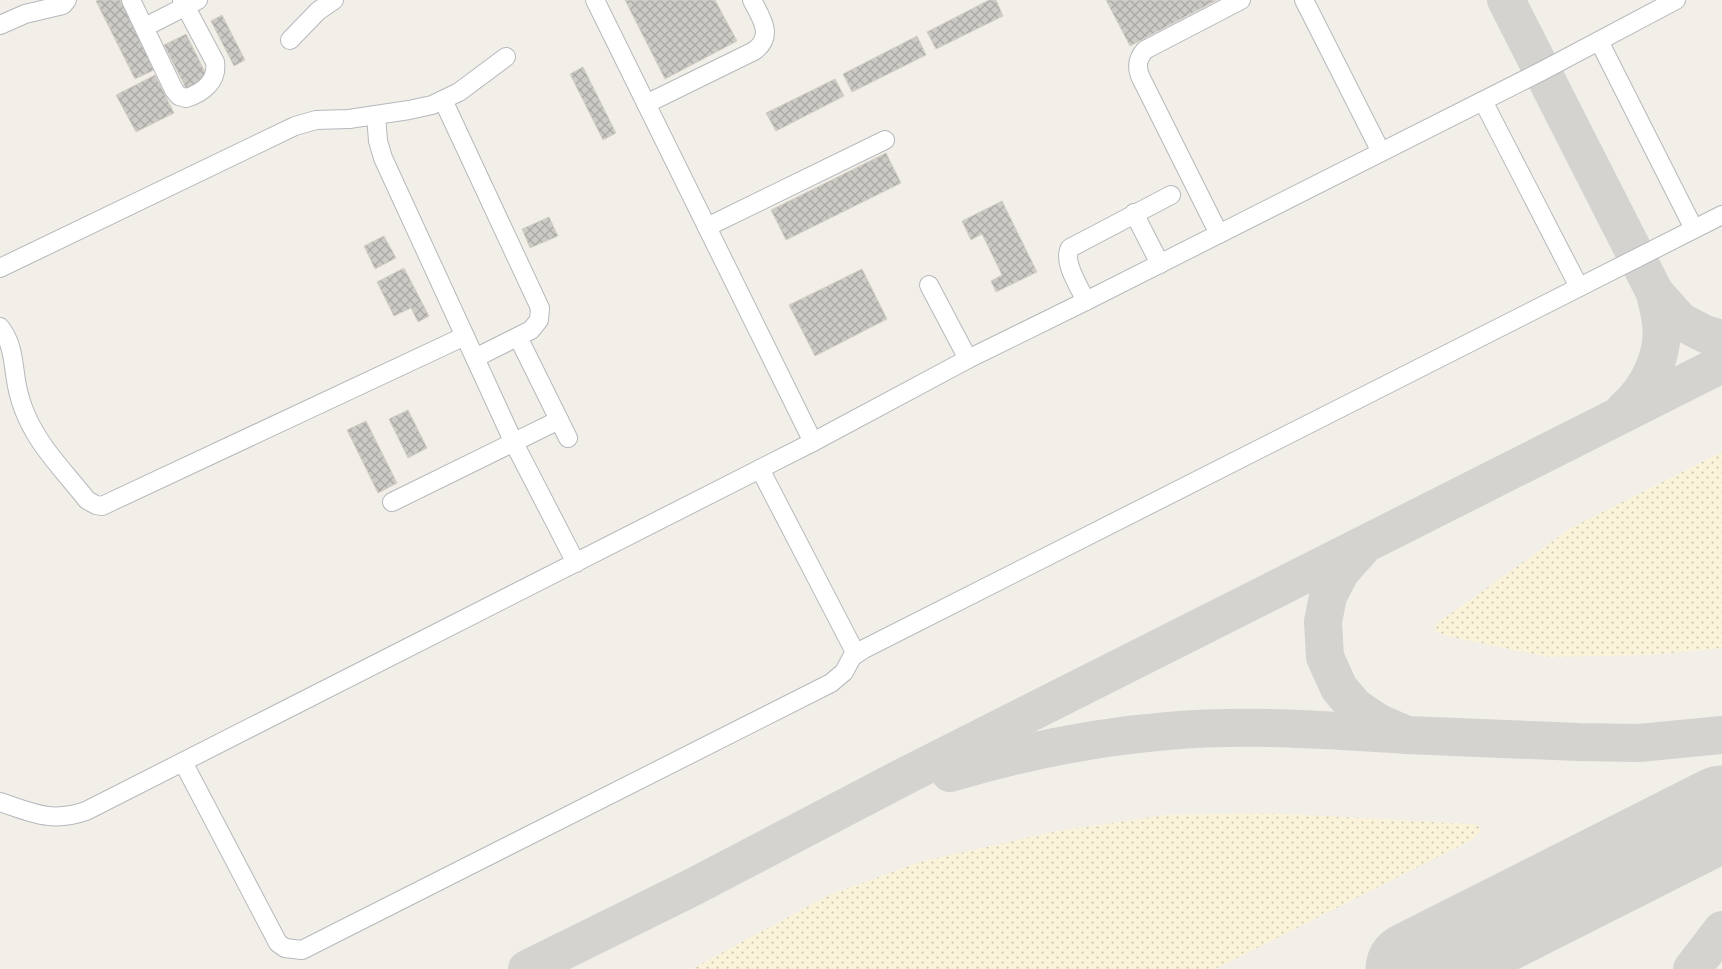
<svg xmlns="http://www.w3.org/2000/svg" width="1722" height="969" viewBox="0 0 1722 969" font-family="Poppins,sans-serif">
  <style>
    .sand { fill: url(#sand-dots) }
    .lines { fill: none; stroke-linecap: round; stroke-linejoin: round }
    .taxiway { stroke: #d4d3d0; stroke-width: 38 }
    .runway { stroke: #d4d3d0; stroke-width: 95 }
    .building { fill: url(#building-cross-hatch); stroke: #d6d1c6 }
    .minor-casing { stroke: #b5b8bc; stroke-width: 20 }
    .minor { stroke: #fff; stroke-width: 18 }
  </style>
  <defs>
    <pattern id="sand-dots" width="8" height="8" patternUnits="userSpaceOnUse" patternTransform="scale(1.25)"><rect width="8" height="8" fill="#fbf3d9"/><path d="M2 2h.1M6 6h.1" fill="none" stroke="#cec8b4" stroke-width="1.8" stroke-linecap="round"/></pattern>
    <pattern id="building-cross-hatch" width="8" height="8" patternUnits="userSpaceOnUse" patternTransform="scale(1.25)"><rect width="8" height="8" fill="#cccac5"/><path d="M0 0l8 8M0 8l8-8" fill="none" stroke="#a9a8a4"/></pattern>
  </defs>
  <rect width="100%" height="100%" fill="#f1efe8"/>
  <!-- sand -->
  <g class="sand">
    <path d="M1722 452V648L1651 655 1548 657 1447 636 1437 632 1434 627 1439 622 1571 528Z"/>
    <path d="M1269 813 1471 824 1478 825 1481 831 1472 840 1215 969H692L829 895 923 861 1058 831 1165 815Z"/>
  </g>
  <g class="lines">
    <!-- taxiway -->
    <g class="taxiway">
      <path d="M1506 0 1655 293C1657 303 1660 313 1661 323 1665 355 1648 389 1624 410"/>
      <path d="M1655 293 1680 321 1705 334 1722 339"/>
      <path d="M1360 550 1341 571 1328 596 1323 622 1325 657 1339 688 1355 707 1379 723 1407 735 1578 742 1639 743 1722 735"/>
      <path d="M950 773C1021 752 1094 737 1168 731 1248 724 1327 730 1407 735"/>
      <path d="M527 969 693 887 909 774 1722 364"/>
      <path d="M1692 969 1722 930"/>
    </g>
    <!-- runway -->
    <path class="runway" d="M1413 969 1722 813"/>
  </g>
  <!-- building -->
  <g class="building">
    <path d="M98 0H120L154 70 135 79 96 1Z"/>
    <path d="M625 0H715L737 41 665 79Z"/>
    <path d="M989 0H996L1003 16 936 49 927 32Z"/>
    <path d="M1106 0H1217L1130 46Z"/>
    <path d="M222 15 245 60 234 66 211 21Z"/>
    <path d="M186 34 208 78 187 90 164 45Z"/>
    <path d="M917 36 926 55 852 92 843 74Z"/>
    <path d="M583 67 616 133 603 140 570 74Z"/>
    <path d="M155 75 174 113 136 132 116 95Z"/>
    <path d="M835 79 844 96 776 131 766 113Z"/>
    <path d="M886 153 901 183 786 240 771 210Z"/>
    <path d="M1002 201 1037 272 996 292 991 281 1002 275 982 234 971 240 962 221Z"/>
    <path d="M549 217 558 236 530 248 522 229Z"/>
    <path d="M384 236 396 258 375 269 364 246Z"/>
    <path d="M404 268 429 316 418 322 411 308 394 316 377 282Z"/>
    <path d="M862 269 887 319 815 356 789 305Z"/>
    <path d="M408 410 427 448 408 458 389 419Z"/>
    <path d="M366 421 397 483 378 493 347 430Z"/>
  </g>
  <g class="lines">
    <!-- minor casing -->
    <g class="minor-casing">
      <g id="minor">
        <path d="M131 0 174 90 179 96 186 98C203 93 218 81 215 62L182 0"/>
        <path d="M595 0 813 442"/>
        <path d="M1304 0 1381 152"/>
        <path d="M0 25 25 14 63 5 67 0"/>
        <path d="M145 27 198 0"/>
        <path d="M290 40 318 11 334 0"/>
        <path d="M1599 41 1694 229"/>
        <path d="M443 100 540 308 539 320 531 330 475 358"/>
        <path d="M1483 101 1579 287"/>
        <path d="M646 104 754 51C775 36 761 18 752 0"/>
        <path d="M376 115 378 141 383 158 514 443 576 563"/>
        <path d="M1134 213 1160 264"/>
        <path d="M707 227 885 140"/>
        <path d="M1219 234 1141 78C1136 67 1137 59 1145 50L1241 0"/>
        <path d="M0 268 295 126 316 120 349 119 409 110 432 105 459 92 506 57"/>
        <path d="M929 285 968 359"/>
        <path d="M1086 301C1080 288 1062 262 1070 248L1171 195"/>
        <path d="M0 327C14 344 13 366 17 386 19 396 22 406 26 415 40 448 66 473 87 500L96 505 102 506 465 336"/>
        <path d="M518 337 568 438"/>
        <path d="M760 469 856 654"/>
        <path d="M392 502 559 420"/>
        <path d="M183 762 278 943 285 948 302 950 831 683 844 672 852 657 864 649 1722 215"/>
        <path d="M0 802C33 813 51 823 86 811L813 442 968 359 1086 301 1542 71 1676 0"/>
      </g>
    </g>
    <!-- minor -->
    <use href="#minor" class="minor"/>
  </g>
</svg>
